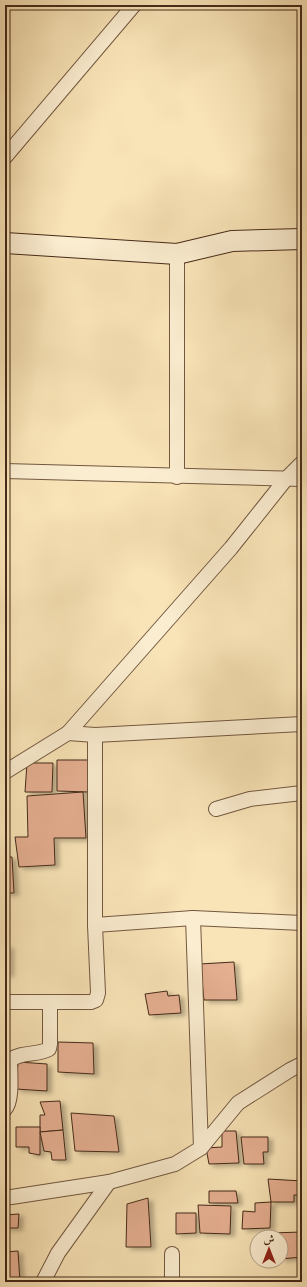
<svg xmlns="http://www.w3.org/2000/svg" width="307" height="1287" viewBox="0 0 307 1287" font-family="Alegreya,Amiri,serif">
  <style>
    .building { fill: #e5af91; stroke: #452a19; filter: url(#shadow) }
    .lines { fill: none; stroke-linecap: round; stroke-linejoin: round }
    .street-casing { stroke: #725840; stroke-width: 16 }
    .secondary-casing { stroke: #452a19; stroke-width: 22 }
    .street { stroke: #fbedd0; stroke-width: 14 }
    .secondary { stroke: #fbedd0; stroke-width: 20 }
  </style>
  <defs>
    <filter id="shadow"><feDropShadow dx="4.5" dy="2.5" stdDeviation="2" flood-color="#0004"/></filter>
  </defs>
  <rect width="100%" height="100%" fill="#f9e4b7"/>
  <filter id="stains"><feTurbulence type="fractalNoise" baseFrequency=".005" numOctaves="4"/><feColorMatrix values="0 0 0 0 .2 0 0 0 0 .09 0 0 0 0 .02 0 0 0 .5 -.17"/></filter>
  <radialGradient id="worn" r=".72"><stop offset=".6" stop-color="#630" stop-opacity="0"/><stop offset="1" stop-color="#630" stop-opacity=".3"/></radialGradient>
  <!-- building -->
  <g class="building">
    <path d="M57 760H89V792L57 791Z"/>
    <path d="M27 763H53L52 792H25Z"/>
    <path d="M83 792 86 838H54L55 865 19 867 15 837H28L27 796Z"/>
    <path d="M5 857H12L14 893H5Z"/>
    <rect x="5" y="946" width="4" height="28"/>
    <path d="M234 962 237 1000H204L200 964Z"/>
    <path d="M167 991 168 996 179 995 181 1013 149 1015 145 994Z"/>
    <path d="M58 1042 93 1043 94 1074 58 1072Z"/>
    <path d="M18 1062 47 1064V1091L16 1089Z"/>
    <path d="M60 1101 63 1130 40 1132V1115H45L40 1102Z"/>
    <path d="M71 1113 114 1116 119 1152 75 1151Z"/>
    <path d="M16 1127H40V1155L29 1153V1147H16Z"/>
    <path d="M63 1130 66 1160H52L51 1152 44 1151 40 1132Z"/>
    <path d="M222 1131H236L239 1163 209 1164 206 1148 222 1147Z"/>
    <path d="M241 1137H268V1152H263L264 1164H244Z"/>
    <path d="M268 1179 302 1181V1195H294V1202H271Z"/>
    <path d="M209 1191H236L238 1203H209Z"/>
    <path d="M148 1198 151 1247H126L127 1204Z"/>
    <path d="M271 1202 270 1228 242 1229 243 1211 255 1212V1203Z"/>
    <path d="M198 1205 231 1206 230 1234 200 1233Z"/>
    <path d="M176 1213H196V1233L176 1234Z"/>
    <path d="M19 1214 18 1228H5V1215Z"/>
    <path d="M302 1232V1257L281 1259V1237H271V1233Z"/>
    <path d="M18 1251 20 1282H5V1252Z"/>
  </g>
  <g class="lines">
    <!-- street casing -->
    <g class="street-casing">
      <g id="street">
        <path d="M5 157 134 5"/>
        <path d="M177 254V477"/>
        <path d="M5 471 302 479"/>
        <path d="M68 733 231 548 286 479 302 463"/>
        <path d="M5 772 68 733 95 735 302 724"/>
        <path d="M216 809 250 799 302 793"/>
        <path d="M193 918 201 1148"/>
        <path d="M95 925 193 918 302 923"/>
        <path d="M5 1002H91L96 1000 98 993 95 925V735"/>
        <path d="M5 1109C13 1101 10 1072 10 1060 23 1051 36 1056 49 1049L50 1044V1002"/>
        <path d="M5 1198 109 1182 175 1164 201 1148 238 1103 290 1070 302 1064"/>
        <path d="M172 1254V1282"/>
        <path d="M43 1282 58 1253 109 1182"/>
      </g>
    </g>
    <!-- secondary casing -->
    <g class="secondary-casing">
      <path id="secondary" d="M5 243 177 254 232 241 302 239"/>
    </g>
    <!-- street -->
    <use href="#street" class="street"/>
    <!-- secondary -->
    <use href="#secondary" class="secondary"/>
  </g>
  <!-- margin -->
  <rect width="307" height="1287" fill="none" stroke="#f9e4b7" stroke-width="20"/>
  <rect x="6" y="6" width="295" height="1275" fill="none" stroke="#452a19" stroke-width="2"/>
  <rect x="10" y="10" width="287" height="1267" fill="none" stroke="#452a19"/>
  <!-- north arrow -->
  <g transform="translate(269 1249)"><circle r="19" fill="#fbedd0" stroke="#b29f87"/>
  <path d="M0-3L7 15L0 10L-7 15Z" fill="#8f2418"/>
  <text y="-6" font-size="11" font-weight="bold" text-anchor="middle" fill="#452a19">ش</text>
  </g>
  <rect width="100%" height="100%" filter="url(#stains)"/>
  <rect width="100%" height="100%" fill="url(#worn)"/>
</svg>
